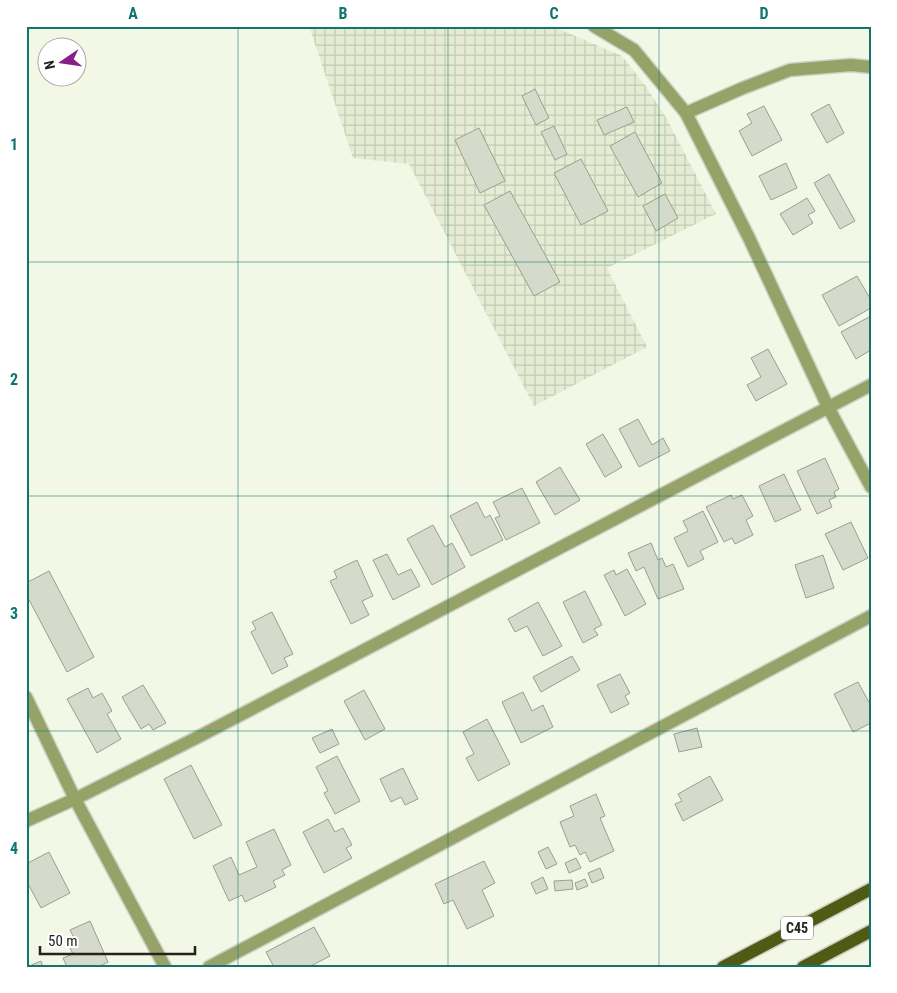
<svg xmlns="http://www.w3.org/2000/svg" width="897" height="993" viewBox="0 0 897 993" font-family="'Roboto Condensed',sans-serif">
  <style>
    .industrial { fill: url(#industrial-grid) }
    .building { fill: #d6daca; stroke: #9b9f8f }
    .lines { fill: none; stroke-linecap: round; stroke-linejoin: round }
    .minor-casing { stroke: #cdd1c2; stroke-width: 15 }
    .primary-casing { stroke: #cdd1c2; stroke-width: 15 }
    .minor { stroke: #97a269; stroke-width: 12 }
    .primary { stroke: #505a15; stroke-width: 12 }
    .grid { fill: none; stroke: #0f766e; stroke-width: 1; stroke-opacity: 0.55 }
    .labels { text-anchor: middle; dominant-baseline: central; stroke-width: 4; stroke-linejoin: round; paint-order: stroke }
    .shield { fill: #fff; stroke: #646561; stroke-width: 1 }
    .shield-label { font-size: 14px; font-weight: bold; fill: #22231d }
    .neatline { fill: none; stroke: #0f766e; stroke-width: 2 }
    .grid-label { font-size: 16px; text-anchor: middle; font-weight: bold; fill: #0f766e }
  </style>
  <defs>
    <pattern id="industrial-grid" width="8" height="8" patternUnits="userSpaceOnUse" patternTransform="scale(1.25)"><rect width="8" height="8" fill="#e6ecd3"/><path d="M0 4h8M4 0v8" fill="none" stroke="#c5cab5"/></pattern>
  </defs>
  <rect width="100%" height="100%" fill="#f3f7e6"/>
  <!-- industrial -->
  <path class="industrial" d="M309 26H552L622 56 645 85 667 119 716 214 607 268 647 347 534 406 409 164 353 158Z"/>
  <!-- building -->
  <g class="building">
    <path d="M535 89 549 118 536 125 522 96Z"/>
    <path d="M829 104 844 133 827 143 811 114Z"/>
    <path d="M764 106 782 140 752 156 739 131 752 123 747 114Z"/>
    <path d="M627 107 634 122 604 135 597 120Z"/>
    <path d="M554 126 567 154 555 160 541 132Z"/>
    <path d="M479 128 505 181 480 193 455 140Z"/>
    <path d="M635 132 662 183 638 197 610 146Z"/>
    <path d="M581 159 608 211 581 225 554 173Z"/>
    <path d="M786 163 797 188 771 200 759 176Z"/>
    <path d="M829 174 855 221 840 229 814 183Z"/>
    <path d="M510 191 560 282 534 296 484 205Z"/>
    <path d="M665 194 678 218 656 231 643 206Z"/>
    <path d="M807 198 815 211 808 215 813 223 793 235 780 214Z"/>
    <path d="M857 276 871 300V308L839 326 822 295Z"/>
    <path d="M871 316V350L856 359 841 332Z"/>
    <path d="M768 349 787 384 756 401 747 385 761 377 751 358Z"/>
    <path d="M638 419 652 445 663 438 670 451 639 467 619 429Z"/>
    <path d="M603 434 622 467 605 477 586 444Z"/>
    <path d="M825 458 839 489 834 492 836 497 829 500 832 507 817 514 797 471Z"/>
    <path d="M560 467 580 500 555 515 536 482Z"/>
    <path d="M784 474 801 510 775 522 759 486Z"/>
    <path d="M522 488 540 523 506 540 495 518 500 516 493 502Z"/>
    <path d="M731 495 733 499 742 495 753 516 746 520 753 535 735 544 732 538 724 542 706 507Z"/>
    <path d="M477 502 485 518 490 515 503 540 471 556 450 516Z"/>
    <path d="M703 511 718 542 700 551 704 559 688 567 674 538 688 531 683 521Z"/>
    <path d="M851 522 868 558 843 570 825 534Z"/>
    <path d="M433 525 445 547 452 543 465 567 432 585 407 539Z"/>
    <path d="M651 543 658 560 662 558 666 567 673 564 684 589 658 599 644 567 636 571 628 553Z"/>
    <path d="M387 554 398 575 411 569 420 586 393 600 373 560Z"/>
    <path d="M823 555 834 588 806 598 795 565Z"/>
    <path d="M357 560 373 596 362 601 369 615 351 624 330 581 337 578 334 571Z"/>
    <path d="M627 569 646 604 625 616 604 575 614 570 616 575Z"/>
    <path d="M49 571 94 657 67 672 26 594V583Z"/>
    <path d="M585 591 602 625 594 629 598 635 583 643 563 602Z"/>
    <path d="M538 602 562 646 543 656 527 626 515 632 508 619Z"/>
    <path d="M272 612 293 654 284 658 288 666 272 674 251 632 256 629 252 622Z"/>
    <path d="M572 656 580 670 541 692 533 677Z"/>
    <path d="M620 674 630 693 625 696 629 704 611 713 597 685Z"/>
    <path d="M858 682 871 706V723L853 732 834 694Z"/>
    <path d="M143 685 166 723 153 730 149 724 141 729 122 697Z"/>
    <path d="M88 688 93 698 102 693 112 711 107 714 121 739 97 753 67 699Z"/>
    <path d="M364 690 385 729 365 740 344 701Z"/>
    <path d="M523 692 532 711 543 705 553 727 521 743 502 702Z"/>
    <path d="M487 719 510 764 478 781 466 758 474 754 463 732Z"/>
    <path d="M697 728 702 747 679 752 674 734Z"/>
    <path d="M332 729 339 744 320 753 312 738Z"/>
    <path d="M337 756 360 801 335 814 324 793 328 791 316 767Z"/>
    <path d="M191 765 222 825 194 839 164 779Z"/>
    <path d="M403 768 418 799 405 805 401 797 391 802 380 779Z"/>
    <path d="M710 776 723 800 683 821 675 804 682 801 678 794Z"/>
    <path d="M596 794 605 816 600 818 614 851 590 862 585 852 580 855 575 845 570 847 560 822 574 816 570 806Z"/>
    <path d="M328 819 335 832 343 828 352 845 346 848 352 858 324 873 303 832Z"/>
    <path d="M274 829 291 865 282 870 285 875 273 881 276 887 245 902 242 895 229 901 213 866 231 857 239 875 257 867 246 842Z"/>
    <path d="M548 847 557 864 546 869 538 852Z"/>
    <path d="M49 852 70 893 41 908 26 880V864Z"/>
    <path d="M576 858 581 868 569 873 565 863Z"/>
    <path d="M484 861 495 883 482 890 494 916 467 929 453 900 444 904 435 884Z"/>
    <path d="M600 868 604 878 592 883 588 873Z"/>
    <path d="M543 877 548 889 536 894 531 883Z"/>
    <path d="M585 879 588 886 577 890 575 883Z"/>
    <path d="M572 880 573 889 555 891 554 881Z"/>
    <path d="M90 921 108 962 98 967H67L63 958 73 954 68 944 75 940 70 930Z"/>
    <path d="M314 927 330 956 309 967H274L266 952Z"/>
    <path d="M41 961 43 967H27Z"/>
  </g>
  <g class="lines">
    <!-- minor casing -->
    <g class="minor-casing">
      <g id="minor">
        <path d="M594 26 634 50 686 113 749 238 828 407 871 487"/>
        <path d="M686 113 743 88 790 70 851 65 871 67"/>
        <path d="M26 697 75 799 165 967"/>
        <path d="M26 821 75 799 200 736 871 385"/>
        <path d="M209 967 871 616"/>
      </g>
    </g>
    <!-- primary casing -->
    <g class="primary-casing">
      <g id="primary">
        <path d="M723 967 871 889"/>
        <path d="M803 967 871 931"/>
      </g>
    </g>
    <!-- minor -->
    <use href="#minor" class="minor"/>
    <!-- primary -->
    <use href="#primary" class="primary"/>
  </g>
  <!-- grid -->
  <path class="grid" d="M238 26V967M448 26V967M659 26V967M26 262H871M26 496H871M26 731H871"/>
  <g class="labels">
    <!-- shield labels -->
    <rect class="shield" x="781" y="916.5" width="32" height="23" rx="4"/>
    <g class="shield-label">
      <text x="797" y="928">C45</text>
    </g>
  </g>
  <!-- border -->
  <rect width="897" height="993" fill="none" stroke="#ffffff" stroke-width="55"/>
  <!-- north arrow -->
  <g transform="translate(62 62) rotate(257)"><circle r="24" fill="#ffffff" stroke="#a7a7a5"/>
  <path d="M0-4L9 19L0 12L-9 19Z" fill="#862087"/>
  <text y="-8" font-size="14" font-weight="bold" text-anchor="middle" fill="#22231d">N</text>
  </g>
  <!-- scale -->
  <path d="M40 946v8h155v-8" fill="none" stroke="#22231d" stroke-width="2.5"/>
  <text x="48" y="946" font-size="15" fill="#22231d" stroke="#ffffff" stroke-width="4" paint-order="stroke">50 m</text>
  <rect x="28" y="28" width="842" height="938" class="neatline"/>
  <g class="grid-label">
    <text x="133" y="19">A</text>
    <text x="343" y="19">B</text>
    <text x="554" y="19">C</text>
    <text x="764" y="19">D</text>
    <text x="14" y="150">1</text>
    <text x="14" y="385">2</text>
    <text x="14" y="619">3</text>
    <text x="14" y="854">4</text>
  </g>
</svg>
